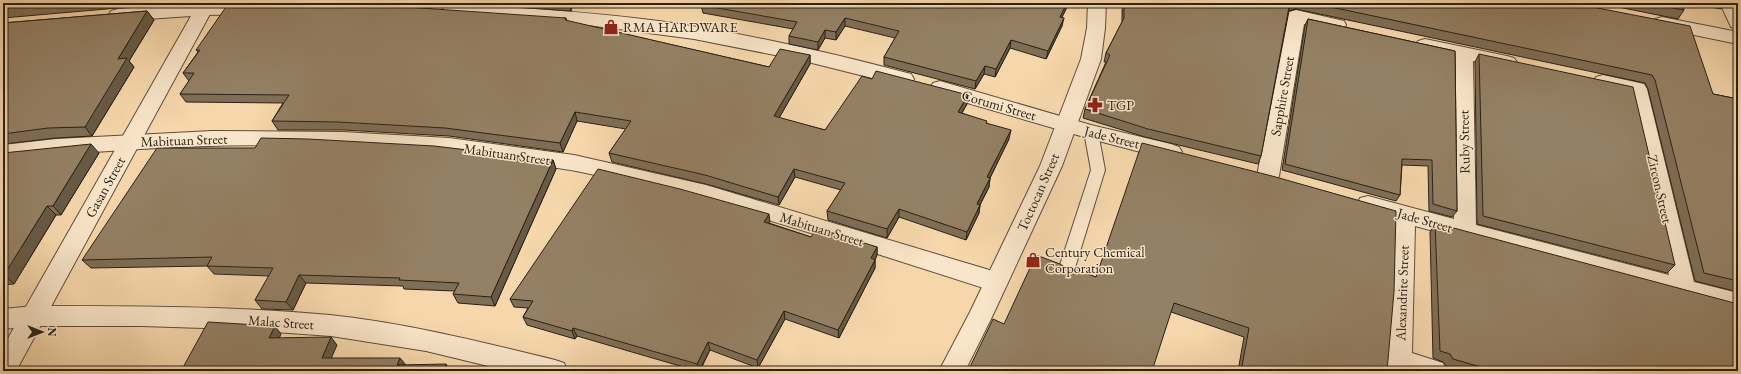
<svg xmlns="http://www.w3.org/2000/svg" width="1741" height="374" viewBox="0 0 1741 374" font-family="'EB Garamond',serif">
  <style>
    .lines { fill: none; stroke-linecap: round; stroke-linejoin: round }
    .service-casing { stroke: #5d4e3b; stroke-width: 2 }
    .minor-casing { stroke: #5d4e3b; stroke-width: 2 }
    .tertiary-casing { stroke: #5d4e3b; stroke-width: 2 }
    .service { fill: #f9e5c9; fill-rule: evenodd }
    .minor { fill: #f9e5c9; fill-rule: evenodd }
    .tertiary { fill: #f9e5c9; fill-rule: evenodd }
    .wall { fill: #7f6e56; stroke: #2a2115 }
    .shaded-wall { fill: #685a46; stroke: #2a2115 }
    .building { fill: #948064; stroke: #2a2115 }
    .labels { text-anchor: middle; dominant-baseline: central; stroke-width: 3; stroke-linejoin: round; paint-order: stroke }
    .poi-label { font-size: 14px; fill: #2a2115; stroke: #f9e5c9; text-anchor: start }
    .street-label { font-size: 14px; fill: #2a2115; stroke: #f9e5c9 }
  </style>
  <rect width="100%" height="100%" fill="#f6d7ac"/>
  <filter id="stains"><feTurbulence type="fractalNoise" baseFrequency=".005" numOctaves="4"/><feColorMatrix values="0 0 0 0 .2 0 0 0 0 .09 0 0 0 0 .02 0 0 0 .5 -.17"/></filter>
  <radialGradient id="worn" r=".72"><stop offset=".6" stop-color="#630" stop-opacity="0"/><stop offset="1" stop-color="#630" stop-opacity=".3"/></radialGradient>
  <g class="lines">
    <!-- service casing -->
    <g class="service-casing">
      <path id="service" d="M1091 127 1096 129 1098 132 1105 170 1074 271 1071 275 1066 277 1061 275 1058 271 1091 170 1084 132 1086 129Z"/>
    </g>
    <!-- minor casing -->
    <g class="minor-casing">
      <g id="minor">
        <path d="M204 3H258L261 4 264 8 261 12 255 14 204 15 198 13 195 9 198 5Z"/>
        <path d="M1720 3H1738V29L1731 27Z"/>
        <path d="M451 4C521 8 590 12 659 21 744 33 829 52 911 74L914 79 911 84 904 86 800 60 694 39 580 24 445 14 442 10 445 6Z"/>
        <path d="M1296 10 1344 21 1346 25 1344 29 1337 31 1304 24 1279 176 1276 182 1268 184 1260 182 1257 176 1287 16 1289 12Z"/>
        <path d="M1425 39 1507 56 1514 58 1517 62 1514 66 1507 68 1473 61 1476 225 1669 275 1628 94 1596 87 1593 82 1596 77 1603 75 1644 84 1647 89 1694 282 1738 293V313L1415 226 1412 353 1443 363 1447 371H1386L1392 219 1360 210 1357 204 1360 198 1368 196 1454 219 1453 57 1418 49 1415 45 1418 41Z"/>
        <path d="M940 81 1091 125 1171 144 1179 147 1182 152 1179 157 1171 160 1091 139 933 93 930 88 933 83Z"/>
        <path d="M212 131 343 132 449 138 574 155 706 185 996 272 1004 275 1008 282 1004 289 996 292C857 248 719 200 576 171 551 166 525 164 500 161 336 138 167 142 3 161V145L56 139Z"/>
        <path d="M34 306C133 306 231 306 330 315 406 323 481 342 555 360L564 363 568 371H509L426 351 331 336 234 329 142 326H34L3 329V309Z"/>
      </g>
    </g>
    <!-- tertiary casing -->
    <g class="tertiary-casing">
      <g id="tertiary">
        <path d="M198 3H216L16 371H3V347L191 16 118 21 111 19 109 15 111 11 118 9Z"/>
        <path d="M1088 3H1106L1105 28 1101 59 1062 166 992 317 965 371H939L970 312 1040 166 1081 59 1087 28Z"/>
        <path d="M1662 17 1738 32V44L1655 27 1653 23 1655 19Z"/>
      </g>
    </g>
    <!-- service -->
    <use href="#service" class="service"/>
    <!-- minor -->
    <use href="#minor" class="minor"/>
    <!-- tertiary -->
    <use href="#tertiary" class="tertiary"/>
  </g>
  <!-- wall -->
  <g class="wall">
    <path d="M3 3H154L152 5 3 18Z"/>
    <path d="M475 3H573L571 11 475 4Z"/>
    <path d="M703 3H1069L1062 17V26L1046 59 1010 48 995 77 984 74 975 89 884 65V57L895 38 845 26 836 40 825 38 818 50 789 44V36L793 29 703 13 701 5Z"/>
    <path d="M1124 3H1572L1713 94 1738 99V292L1695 281 1648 89 1645 83 1296 9 1289 11 1261 156 1258 164 1145 137 1083 118 1085 109 1106 62H1104L1106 53 1122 22V10Z"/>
    <path d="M1598 3H1682L1684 10 1678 19Z"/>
    <path d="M1690 3H1726L1721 9Z"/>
    <path d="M147 11 154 20 129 61 134 67 92 136 56 138 3 144V23Z"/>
    <path d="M566 18 567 21 769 67 810 55V64L779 118 825 130 872 79 967 104 962 113 987 123 1009 139 990 178 989 187 980 205 979 213 966 240 899 217 887 238 828 220 827 211 841 190 795 177 779 205 706 184 612 162 609 153 626 129 577 121 563 152 449 136 343 130H278L272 121 283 103 186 102 180 94 189 81 183 73 198 52 196 50Z"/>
    <path d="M1308 19 1455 51 1457 211 1452 217 1429 211 1428 166 1402 165 1400 195 1396 201 1282 170 1305 25Z"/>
    <path d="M1479 54 1675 265 1667 273 1477 224 1475 62Z"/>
    <path d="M3 153H99L61 215H56L14 284 3 285Z"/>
    <path d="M553 160 556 169 495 306 458 303 453 294 455 291 404 289 403 286 306 283 293 310 262 309 255 300 269 276 214 274 207 266 91 268 82 260Z"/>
    <path d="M770 222 769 223 811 237 877 247V255L875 260V268L839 338 785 319 758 368 710 350 700 371H697L577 336 575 339 527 325 523 317 528 308 514 307 510 299Z"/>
    <path d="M1435 223 1738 371H1461L1447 367 1443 362 1433 358 1430 232Z"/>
    <path d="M1068 269 1096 277 1387 371H1238L1244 337 1171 312Z"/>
  </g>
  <!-- shaded-wall -->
  <g class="shaded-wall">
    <path d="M571 3H573L571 11 570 6Z"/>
    <path d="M1067 3H1069L1058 25 1060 17Z"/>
    <path d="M1292 3H1298L1296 9 1289 11V7Z"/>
    <path d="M147 11 154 20 129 61 134 67 92 136 85 127 118 59Z"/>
    <path d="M845 18V26L836 40V32Z"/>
    <path d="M1064 18 1062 26 1046 59 1048 51Z"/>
    <path d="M825 30V38L818 50V42Z"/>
    <path d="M1011 40 1010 48 995 77 996 69Z"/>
    <path d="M810 55V64L775 125 774 116Z"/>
    <path d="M985 66 984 74 975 89 976 81Z"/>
    <path d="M968 95 967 104 957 121 958 112Z"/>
    <path d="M575 112 577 121 563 152 560 143Z"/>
    <path d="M1011 130 1009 139 986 186 987 177Z"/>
    <path d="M91 144 99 153 61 215 53 206Z"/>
    <path d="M553 160 556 169 495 306 491 297Z"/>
    <path d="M794 169 795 177 779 205 778 197Z"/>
    <path d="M990 178 989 187 976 212 977 204Z"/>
    <path d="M980 205 979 213 966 240 967 232Z"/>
    <path d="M47 206 56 215 14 284 4 275Z"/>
    <path d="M899 209V217L887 238V229Z"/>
    <path d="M769 214 770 222 765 230 764 222Z"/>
    <path d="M877 247V255L871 267V258Z"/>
    <path d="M875 260V268L839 338 838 330Z"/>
    <path d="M299 275 306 283 293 310 286 302Z"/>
    <path d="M784 311 785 319 758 368 757 360Z"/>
    <path d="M275 326 281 334 276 346 269 338Z"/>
    <path d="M573 328 577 336 575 339 572 331Z"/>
    <path d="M331 337 337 345 328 366 322 358Z"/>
    <path d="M708 342 710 350 699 371 697 364Z"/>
    <path d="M400 358 406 365H397Z"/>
    <path d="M446 364 450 371H444Z"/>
  </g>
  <!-- building -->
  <g class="building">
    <path d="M3 3H65L3 8Z"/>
    <path d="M532 3H571L570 6Z"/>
    <path d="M703 3H1067L1060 17 1064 18 1048 51 1011 40 996 69 985 66 976 81 884 57 899 31 845 18 836 32 825 30 818 42 789 36 797 22 701 5Z"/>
    <path d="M1124 3H1292L1289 7 1261 156 1148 129 1085 109 1110 55 1106 53 1124 18Z"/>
    <path d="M1312 3H1572L1690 26 1713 94 1738 99V281L1704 273 1655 80 1652 75Z"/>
    <path d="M1647 3H1682L1684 10Z"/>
    <path d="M322 6 406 7 566 18 565 20 769 67 780 49 810 55 774 116 825 130 862 76 872 79 876 71 968 95 958 112 987 121 986 123 1011 130 987 177 990 178 977 204 980 205 967 232 899 209 887 229 827 211 845 183 794 169 778 197 705 175 609 153 631 121 575 112 560 143 445 128 338 122 272 121 289 95 180 94 194 73H183L200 50H196L226 7Z"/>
    <path d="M147 11 118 59 127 58 85 127 48 128 3 134V23Z"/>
    <path d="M1308 19 1455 51 1457 211 1433 204 1432 160 1402 159 1400 195 1285 164Z"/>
    <path d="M1479 54 1633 87 1675 265 1483 216Z"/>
    <path d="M261 138 308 139 434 146 553 160 491 297 453 294 459 283 399 280 400 278 299 275 286 302 255 300 273 268 207 266 212 257 82 260 157 148H255Z"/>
    <path d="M1142 143 1272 176 1396 211 1394 292 1387 371H1241L1249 328 1174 303 1152 371H968L993 319 1004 324 1036 255 1060 264 1068 269 1071 268 1096 277Z"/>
    <path d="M91 144 53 206H47L4 275H3V153Z"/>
    <path d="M598 169 680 189 769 214 764 222 811 237 817 228 877 247 871 258 875 260 838 330 784 311 757 360 708 342 697 364 573 328 572 331 523 317 533 301 510 299Z"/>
    <path d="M1435 223 1738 304V371H1495L1453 359 1450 354 1440 351Z"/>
    <path d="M208 322 275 326 269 338 331 337 322 358H400L397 365 446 364 444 371H181Z"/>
  </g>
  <!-- icons -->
  <defs>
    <g id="shop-bare" transform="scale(1.2)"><path d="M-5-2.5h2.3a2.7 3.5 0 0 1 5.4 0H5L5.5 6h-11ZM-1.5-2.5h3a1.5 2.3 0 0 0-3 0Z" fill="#8f2418" stroke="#f9e5c9" stroke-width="2.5" paint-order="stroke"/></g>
    <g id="pharmacy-bare" transform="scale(1.2)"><path d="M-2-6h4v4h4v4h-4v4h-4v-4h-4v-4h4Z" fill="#8f2418" stroke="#f9e5c9" stroke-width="2.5" paint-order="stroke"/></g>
  </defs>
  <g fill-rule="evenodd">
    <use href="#shop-bare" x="611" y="27"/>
    <use href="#pharmacy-bare" x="1095" y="105"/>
    <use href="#shop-bare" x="1033" y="260"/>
  </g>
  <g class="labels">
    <!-- poi labels -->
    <g class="poi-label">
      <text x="623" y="27">RMA HARDWARE</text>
      <text x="1107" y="105">TGP</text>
      <text x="1045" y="252">Century Chemical<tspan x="1045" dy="16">Corporation</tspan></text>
    </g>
    <!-- street labels -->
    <g class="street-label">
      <text transform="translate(1282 96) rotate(-80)">Sapphire Street</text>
      <text transform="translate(999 105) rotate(16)">Corumi Street</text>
      <text transform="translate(1112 137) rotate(14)">Jade Street</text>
      <text transform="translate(184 140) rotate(-2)">Mabituan Street</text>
      <text transform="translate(1464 142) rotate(-91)">Ruby Street</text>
      <text transform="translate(507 154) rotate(8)">Mabituan Street</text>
      <text transform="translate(105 187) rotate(-61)">Gasan Street</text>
      <text transform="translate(1660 189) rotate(77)">Zircon Street</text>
      <text transform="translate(1038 192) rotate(-66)">Toctocan Street</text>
      <text transform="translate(1425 220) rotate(16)">Jade Street</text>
      <text transform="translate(822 229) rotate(17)">Mabituan Street</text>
      <text transform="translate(1402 293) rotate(-88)">Alexandrite Street</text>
      <text transform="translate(281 322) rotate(4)">Malac Street</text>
    </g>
  </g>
  <!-- margin -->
  <rect width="1741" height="374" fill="none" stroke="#f6d7ac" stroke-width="16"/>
  <rect x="4" y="4" width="1733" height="366" fill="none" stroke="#2a2115" stroke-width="2"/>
  <rect x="8" y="8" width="1725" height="358" fill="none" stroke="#2a2115"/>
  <!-- north arrow -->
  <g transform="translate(42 332) rotate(90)" stroke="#f9e5c9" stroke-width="3" paint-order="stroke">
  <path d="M0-3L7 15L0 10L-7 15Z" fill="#2a2115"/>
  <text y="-6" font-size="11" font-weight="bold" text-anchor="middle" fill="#2a2115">N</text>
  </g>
  <rect width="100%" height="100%" filter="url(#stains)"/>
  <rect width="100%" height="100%" fill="url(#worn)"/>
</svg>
